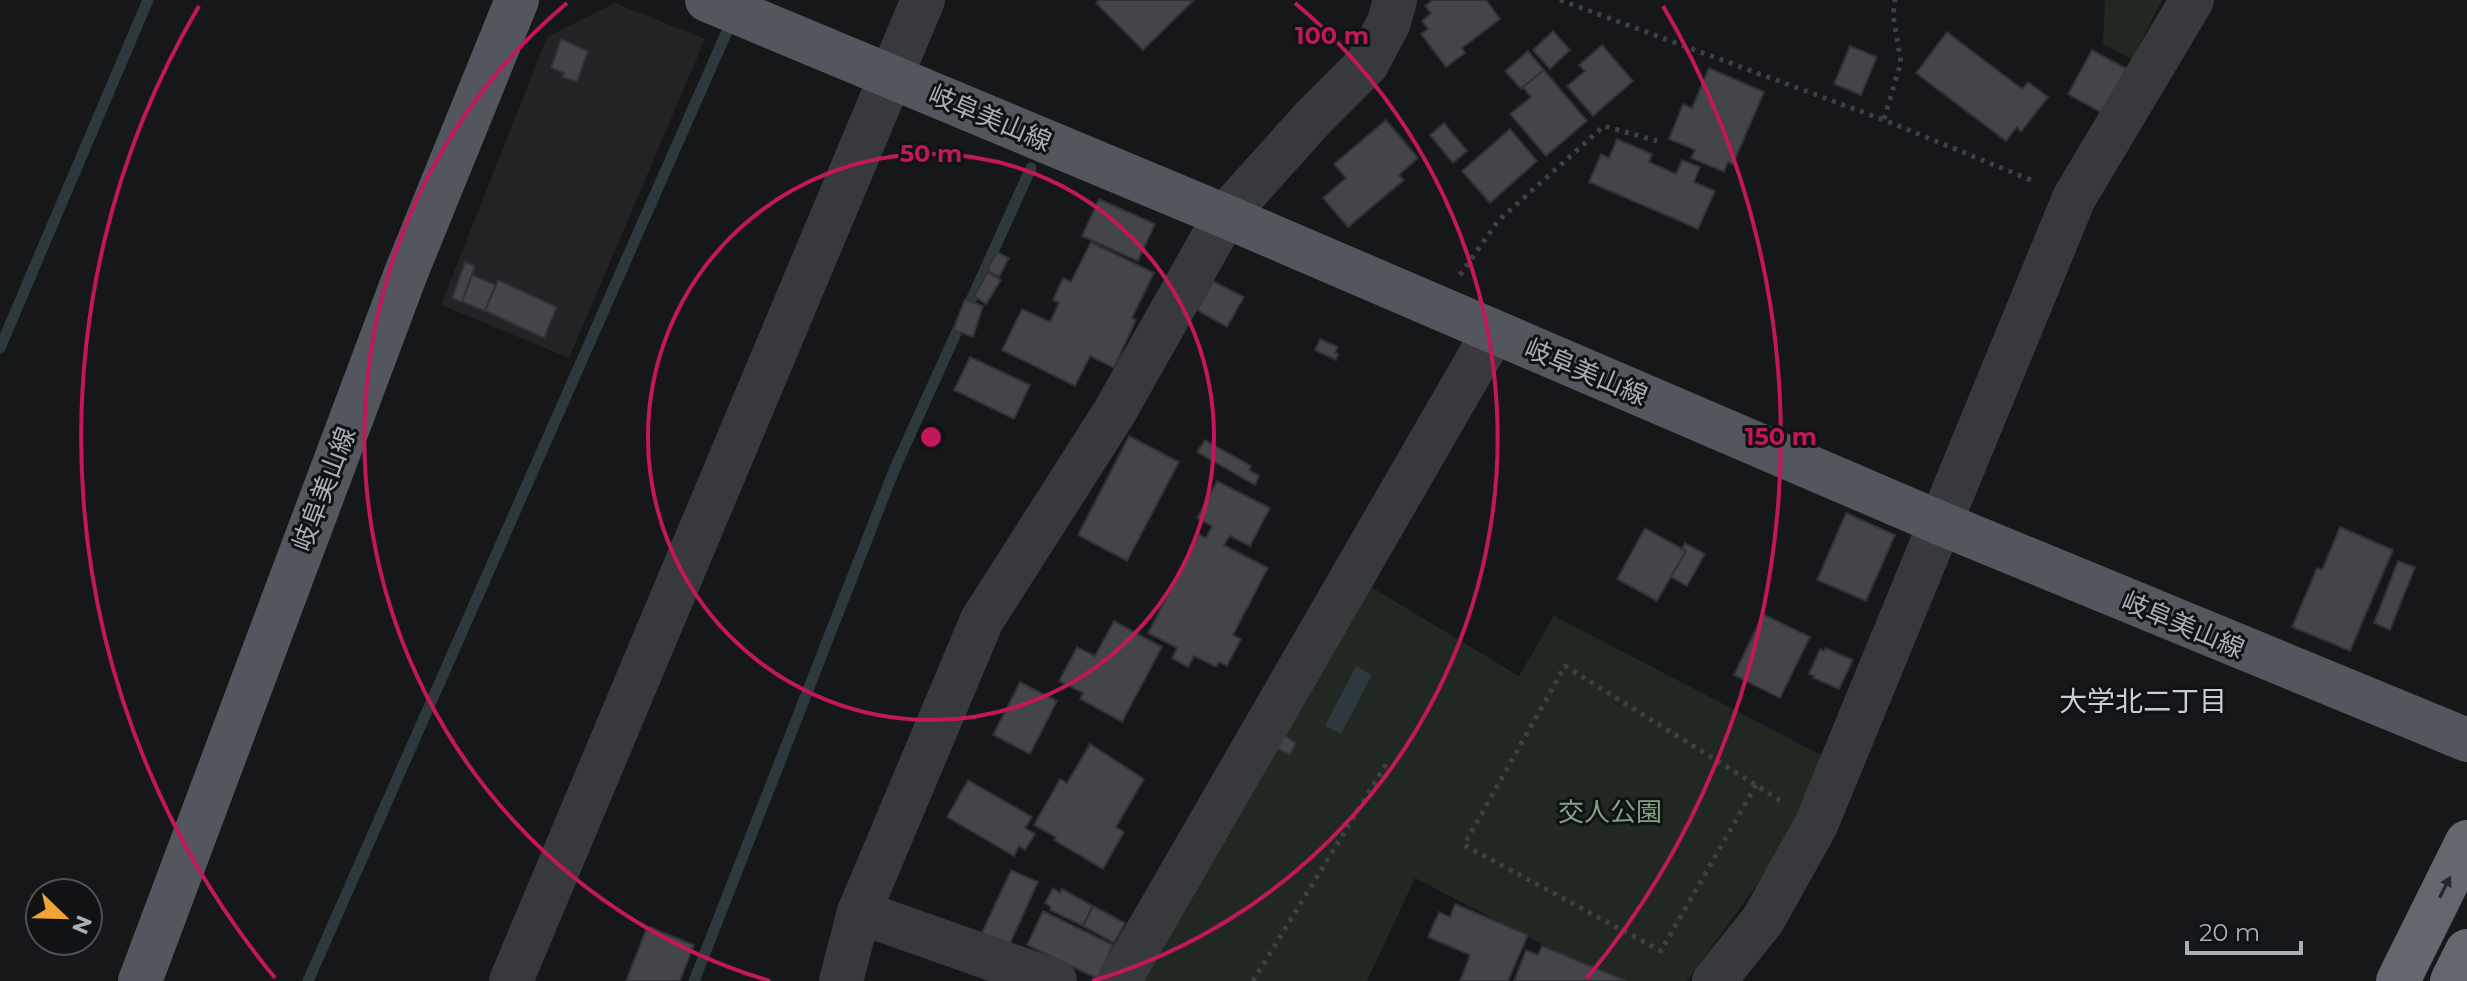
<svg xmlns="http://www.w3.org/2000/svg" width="2467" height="981" viewBox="0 0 2467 981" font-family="Montserrat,'Noto Sans JP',sans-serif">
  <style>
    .built { fill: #222325 }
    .green { fill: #202821 }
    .water { fill: #2e393e }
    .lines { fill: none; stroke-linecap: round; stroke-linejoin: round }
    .stream { stroke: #2e393e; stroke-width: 11 }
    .building { fill: #434548; stroke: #303134; stroke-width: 2 }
    .path { stroke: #3d4044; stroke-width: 5; stroke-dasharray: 4 6; stroke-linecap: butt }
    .minor { stroke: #37393d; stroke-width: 44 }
    .major { stroke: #53565c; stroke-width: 44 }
    .highway { stroke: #63676e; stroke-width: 44 }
    .oneway { fill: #26272a }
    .ring { fill: none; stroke: #c2185b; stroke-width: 4 }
    .labels { text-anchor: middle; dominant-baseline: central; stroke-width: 6; stroke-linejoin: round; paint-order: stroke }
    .street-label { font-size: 26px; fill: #a9afb8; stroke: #111213 }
    .park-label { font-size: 26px; fill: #80a380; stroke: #111213 }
    .neighbourhood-label { font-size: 28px; fill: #cacdd4; stroke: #111213 }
    .centre { fill: #c2185b; stroke: #111213; stroke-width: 4 }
    .ring-label { font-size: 24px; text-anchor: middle; font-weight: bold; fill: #c2185b; stroke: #111213; stroke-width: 6; stroke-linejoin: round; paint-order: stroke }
  </style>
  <rect width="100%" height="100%" fill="#161718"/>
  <!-- built -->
  <path class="built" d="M615 3 705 39 569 358 441 305 547 37Z"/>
  <!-- green -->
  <g class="green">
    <path d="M2105 0H2162L2132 59 2103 44Z"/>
    <path d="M1366 584 1519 676 1554 616 1823 756 1782 850 1687 981H1614L1415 878 1367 981H1133Z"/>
  </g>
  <!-- water -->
  <path class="water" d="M1356 666 1372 675 1341 734 1325 726Z"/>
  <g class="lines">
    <!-- stream -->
    <g class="stream">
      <path d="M0 348 148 0"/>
      <path d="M308 981 732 20"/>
      <path d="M694 981 895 468 1031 168"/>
    </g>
  </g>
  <!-- building -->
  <g class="building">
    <path d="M1099 0H1194L1143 50 1096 3Z"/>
    <path d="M1433 0H1486L1500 19 1462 48 1465 53 1446 67 1421 34 1428 29 1422 21 1431 13 1425 6Z"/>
    <path d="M1553 31 1570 50 1550 69 1533 50Z"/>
    <path d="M1947 32 2022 89 2028 82 2048 97 2021 132 2017 127 2006 141 1916 73Z"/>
    <path d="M561 39 588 51 577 82 562 77 564 73 551 68Z"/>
    <path d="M1602 45 1633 81 1593 116 1567 86 1585 71 1579 65Z"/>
    <path d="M1850 46 1877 57 1861 95 1834 84Z"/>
    <path d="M2092 50 2127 69 2102 113 2068 94Z"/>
    <path d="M1528 51 1544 70 1521 89 1505 71Z"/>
    <path d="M1709 68 1764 92 1733 164 1728 162 1724 172 1691 158 1695 150 1669 139 1683 104 1692 108Z"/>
    <path d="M1544 70 1587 121 1546 156 1510 114 1531 97 1523 87Z"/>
    <path d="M1386 120 1418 158 1399 175 1404 180 1348 227 1323 198 1346 178 1334 164Z"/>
    <path d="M1444 123 1467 151 1453 163 1430 135Z"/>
    <path d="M1510 129 1537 161 1490 203 1462 171Z"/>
    <path d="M1617 139 1652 154 1649 162 1676 174 1682 160 1700 167 1694 182 1715 191 1698 229 1589 182 1601 154 1609 158Z"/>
    <path d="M1099 199 1155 224 1138 261 1082 236Z"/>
    <path d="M1091 242 1154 273 1132 318 1136 320 1114 368 1090 356 1075 386 1002 350 1022 309 1050 322 1059 303 1053 300 1063 278 1071 282Z"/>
    <path d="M997 252 1009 258 999 277 987 270Z"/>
    <path d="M465 262 475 266 462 302 452 298Z"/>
    <path d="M988 272 1001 280 986 304 974 296Z"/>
    <path d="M472 275 496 285 485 311 462 302Z"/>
    <path d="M498 280 557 307 544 338 485 311Z"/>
    <path d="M1213 281 1244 297 1227 327 1197 310Z"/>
    <path d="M965 299 983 306 973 337 953 330Z"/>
    <path d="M1320 339 1338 347 1335 353 1338 354 1336 360 1315 350Z"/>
    <path d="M970 357 1030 385 1014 419 954 390Z"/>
    <path d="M1129 436 1179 462 1127 561 1078 535Z"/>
    <path d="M1205 440 1251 466 1249 470 1259 476 1255 485 1197 452Z"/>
    <path d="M1217 481 1270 508 1250 546 1230 536 1224 545 1268 568 1233 635 1241 639 1227 666 1219 662 1216 667 1194 656 1188 667 1172 658 1177 648 1148 633 1199 534 1206 538 1212 526 1197 518Z"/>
    <path d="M1846 513 1895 535 1866 601 1817 580Z"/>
    <path d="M2340 527 2393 550 2350 651 2292 627 2317 568 2322 570Z"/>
    <path d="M1645 528 1686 551 1657 601 1617 579Z"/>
    <path d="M1685 543 1705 554 1687 586 1671 577 1686 551 1682 549Z"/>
    <path d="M2398 561 2415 567 2390 630 2374 623Z"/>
    <path d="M1763 614 1810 637 1780 698 1734 675Z"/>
    <path d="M1114 621 1162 647 1122 722 1080 699 1083 693 1059 681 1077 647 1095 656Z"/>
    <path d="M1826 648 1853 660 1839 689 1813 678 1814 676 1809 674 1820 649 1824 651Z"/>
    <path d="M1020 682 1057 701 1030 754 993 735Z"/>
    <path d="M1284 735 1296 743 1290 755 1276 748Z"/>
    <path d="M1090 744 1144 779 1116 827 1124 832 1103 869 1054 840 1056 837 1034 825 1060 779 1067 783Z"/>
    <path d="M968 780 1032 817 1025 828 1035 834 1025 850 1019 846 1014 856 947 817Z"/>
    <path d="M1011 870 1038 882 1007 950 980 937Z"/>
    <path d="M1053 888 1060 893 1062 889 1093 906 1083 926 1050 910 1051 907 1045 903Z"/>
    <path d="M1455 904 1528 935 1508 981H1460L1470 955 1428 937 1439 912 1450 917Z"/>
    <path d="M1093 906 1125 923 1114 943 1083 926Z"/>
    <path d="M1043 911 1113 945 1098 979 1027 945Z"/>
    <path d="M650 927 694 945 680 981H626L646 930 648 931Z"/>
    <path d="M1542 946 1627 981H1514L1526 950 1538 955Z"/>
  </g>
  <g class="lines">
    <!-- path -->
    <g class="path">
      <path d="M1560 0 1884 120 2036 182"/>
      <path d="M1884 119 1901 62 1893 15 1895 0"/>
      <path d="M1460 275 1498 221 1604 126 1657 141"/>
      <path d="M1756 785 1661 951 1464 845 1565 666 1756 785 1782 802"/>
      <path d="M1253 981 1388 761"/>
    </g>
    <!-- minor -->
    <g class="minor">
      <path d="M859 912 1055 981"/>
      <path d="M511 981 923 0"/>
      <path d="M841 981 859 912 982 620 1114 413 1225 216 1313 118 1367 64 1389 22 1395 0"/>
      <path d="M1119 981 1493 333"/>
      <path d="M1714 981 1763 920 1816 825 2074 198 2192 0"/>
    </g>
    <!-- major -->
    <g class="major">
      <path d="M707 0 1225 216 1940 523 2467 740"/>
      <path d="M140 981 406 273 517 0"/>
    </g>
    <!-- highway -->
    <g class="highway">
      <path d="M2398 981 2467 842"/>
      <path d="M2452 981 2467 951"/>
    </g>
  </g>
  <!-- one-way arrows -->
  <defs><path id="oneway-solid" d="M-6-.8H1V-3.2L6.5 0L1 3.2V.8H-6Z" transform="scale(2)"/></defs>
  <use class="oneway" href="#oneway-solid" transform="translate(2445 887) rotate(-63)"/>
  <!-- distance rings -->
  <g class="ring">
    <circle cx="931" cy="437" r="283"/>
    <path d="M770 981A567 567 0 0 1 567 3M1295 3A567 567 0 0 1 1092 981"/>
    <path d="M275 978A850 850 0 0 1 199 6M1663 6A850 850 0 0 1 1587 978"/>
  </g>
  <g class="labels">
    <!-- street labels -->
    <g class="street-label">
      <text transform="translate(990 118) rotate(23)">岐阜美山線</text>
      <text transform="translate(1586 372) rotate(23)">岐阜美山線</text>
      <text transform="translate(324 489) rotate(-69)">岐阜美山線</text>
      <text transform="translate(2183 625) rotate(23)">岐阜美山線</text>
    </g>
    <!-- park labels -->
    <g class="park-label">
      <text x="1610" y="812">交人公園</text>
    </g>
    <!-- neighbourhood labels -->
    <g class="neighbourhood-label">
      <text x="2143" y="701">大学北二丁目</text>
    </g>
  </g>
  <circle cx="931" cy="437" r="12" class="centre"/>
  <g class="ring-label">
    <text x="1332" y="44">100 m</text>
    <text x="931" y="162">50 m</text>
    <text x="1781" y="445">150 m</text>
  </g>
  <!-- north arrow -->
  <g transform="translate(64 917) rotate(113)"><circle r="38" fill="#111213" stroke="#4e5155" stroke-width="2"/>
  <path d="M0-6L14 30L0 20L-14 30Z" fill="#f1a436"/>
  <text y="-12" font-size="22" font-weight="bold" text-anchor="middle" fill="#a9afb8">N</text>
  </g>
  <!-- scale -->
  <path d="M2187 941v12h114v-12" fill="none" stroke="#a9afb8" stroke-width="4"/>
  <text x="2199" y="941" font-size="24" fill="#a9afb8" stroke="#111213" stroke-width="6" paint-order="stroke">20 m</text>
</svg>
